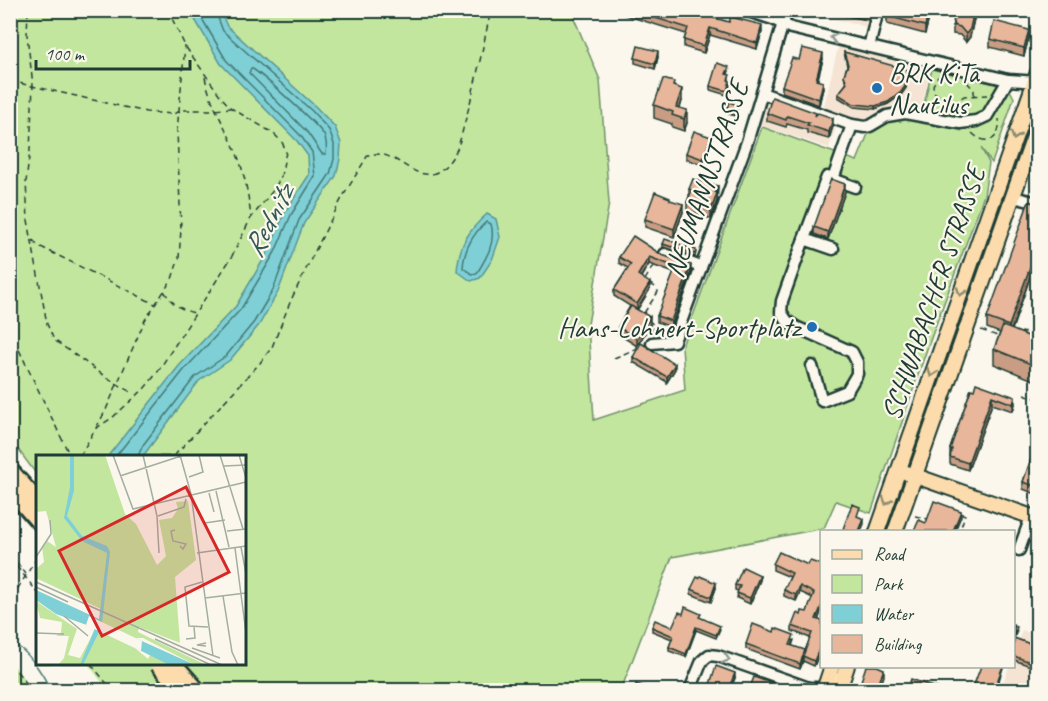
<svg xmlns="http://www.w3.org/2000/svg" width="1048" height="701" viewBox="0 0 1048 701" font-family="Caveat,sans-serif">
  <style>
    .built { fill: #f5e4d3 }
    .green { fill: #c3e69f; stroke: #71926a; stroke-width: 1.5 }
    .water { fill: #7fd0d6; stroke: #599595; stroke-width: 1.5 }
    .pier { fill: #fbf7ec }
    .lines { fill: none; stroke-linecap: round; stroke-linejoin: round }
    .shore { stroke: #457875; stroke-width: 1.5 }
    .minor-casing { stroke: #1f3d34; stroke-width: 15 }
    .major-casing { stroke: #1f3d34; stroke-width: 18 }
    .highway-casing { stroke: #1f3d34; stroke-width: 20 }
    .path { stroke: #1f3d34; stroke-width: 1.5; stroke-dasharray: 6 4.5; stroke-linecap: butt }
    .minor { stroke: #fbf7ec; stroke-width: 10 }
    .major { stroke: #fcdcac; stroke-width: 14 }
    .highway { stroke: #fcdcac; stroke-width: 15 }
    .highway-bridge-casing { stroke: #1f3d34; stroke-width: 20; stroke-linecap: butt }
    .path-bridge { stroke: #1f3d34; stroke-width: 1.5; stroke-dasharray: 6 4.5; stroke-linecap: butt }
    .highway-bridge { stroke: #fcdcac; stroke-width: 15 }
    .wall { fill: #c89d84; stroke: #1f3d34; stroke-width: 1.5 }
    .shaded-wall { fill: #a27f6c; stroke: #1f3d34; stroke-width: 1.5 }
    .building { fill: #e8b69a; stroke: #1f3d34; stroke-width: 1.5 }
    .oneway { stroke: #8d9a90 }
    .oneway2 { stroke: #8e8c70 }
    .poi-dot { fill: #1f6fb2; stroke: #fbf7ec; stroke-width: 2 }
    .labels { text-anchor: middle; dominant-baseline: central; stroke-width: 4.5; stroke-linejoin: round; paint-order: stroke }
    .poi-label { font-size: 28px; fill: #1f3d34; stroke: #fbf7ec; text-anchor: start }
    .street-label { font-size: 28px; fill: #1f3d34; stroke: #fbf7ec }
    .water-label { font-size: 30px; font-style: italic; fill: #325a54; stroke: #fbf7ec }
    .inset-road { fill: none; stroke: #a3ada2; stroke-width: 1.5 }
    .view { fill: #d62828; fill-opacity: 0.15; stroke: #d62828; stroke-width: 3 }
    .inset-edge { fill: none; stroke: #1f3d34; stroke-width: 3 }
  </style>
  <rect width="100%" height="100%" fill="#fbf7ec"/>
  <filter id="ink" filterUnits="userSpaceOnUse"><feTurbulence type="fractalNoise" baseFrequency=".0167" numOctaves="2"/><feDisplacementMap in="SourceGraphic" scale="12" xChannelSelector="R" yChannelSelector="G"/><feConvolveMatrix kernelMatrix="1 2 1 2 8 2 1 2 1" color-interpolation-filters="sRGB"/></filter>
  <g filter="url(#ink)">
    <!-- built -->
    <g class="built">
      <path d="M797 10 884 11 879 30Z"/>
      <path d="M838 47 931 68 920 112 901 108 887 110 859 123 823 110Z"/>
      <path d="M768 99 838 121 829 148 759 125Z"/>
      <path d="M1022 630 1037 636V690H1016L1002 685 1009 667 1014 666V654Z"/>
    </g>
    <!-- green -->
    <g class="green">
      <path d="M11 11H571L600 80 609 203 588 324 594 420 685 390 682 346 762 127 857 161 868 134 900 115 946 122 962 131 941 116 922 113 932 69 999 85 1010 90 1014 98 992 163 981 148 989 163 984 195 927 349 871 513 836 501 824 528 672 557 621 690H11V654L38 664H244V456H38L37 475 11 440Z"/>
      <path d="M993 219H995L981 271 956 344 954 343 968 289Z"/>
    </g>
    <!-- water -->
    <g class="water">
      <path d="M190 11H220L227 26 316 107 335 127 341 143 340 159 336 176 304 223 278 292 259 325 230 360 199 381 143 456H108L179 366 236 306 269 250 285 212 309 175 308 156 297 141 221 64Z"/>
      <path d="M487 214 496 219 500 237 492 260 480 278 471 281 457 271C459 245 468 231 487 214Z"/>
    </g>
    <!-- pier -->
    <path class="pier" d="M11 564 27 584 30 581 37 590 38 664H88L108 690H33L10 661Z"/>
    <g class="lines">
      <!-- shore -->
      <g class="shore">
        <path d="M251 68C262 74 317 124 324 135 327 142 327 147 326 154H322L307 132 249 73Z"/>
        <path d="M486 222 491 224C496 242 487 257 477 273L472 274 463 268C464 250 473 234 486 222Z"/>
        <path d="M116 456 184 370 241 309 275 252 291 215 315 176 312 152 301 136 226 60 197 10"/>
        <path d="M138 456 143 445 195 377 226 356 254 322 273 290 299 220 330 174 334 159V144L329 130 312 111 223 31 215 10"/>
        <path d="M10 645C15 646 16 645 20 648 29 654 48 680 49 690"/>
      </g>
      <!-- minor casing -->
      <g class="minor-casing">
        <g id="minor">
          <path d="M745 10 773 19 791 28 1008 80 1038 82"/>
          <path d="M869 47 878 10"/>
          <path d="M762 93 852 125 865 127 870 126 887 116 905 113 960 123 976 121 987 116 1008 80"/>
          <path d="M833 179 852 125"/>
          <path d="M1013 197 1038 203"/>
          <path d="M804 239 827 177 855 187"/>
          <path d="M665 254 701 267"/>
          <path d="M652 343 674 341 747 142 787 10"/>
          <path d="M812 366 822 401 847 391 857 374V362L852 352 796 327 787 321 781 312 782 301 804 239 833 249"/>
          <path d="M1019 550 1031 517"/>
          <path d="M690 690 702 661 709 655 718 656 809 688H825L844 675"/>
        </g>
      </g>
      <!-- major casing -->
      <g class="major-casing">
        <g id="major">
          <path d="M907 473 1038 519"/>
          <path d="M877 532 1038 72"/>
          <path d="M895 532 1038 125"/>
          <path d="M824 690 832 666"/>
          <path d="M839 690 847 666"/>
        </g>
      </g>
      <!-- highway casing -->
      <g class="highway-casing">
        <g id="highway">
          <path d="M10 470 38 502"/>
          <path d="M10 489 38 521"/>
        </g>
      </g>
      <!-- path -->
      <g class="path">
        <path d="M28 10 27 35 33 85 30 150 26 182 28 220 47 324 54 340 106 377 134 394"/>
        <path d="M942 75 937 78 933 85 934 92 952 105 951 111"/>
        <path d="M205 77C210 103 224 124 234 147 244 169 248 193 251 217"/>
        <path d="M10 81 146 112 173 114 183 110H215L230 108"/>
        <path d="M967 82 974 90V96"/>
        <path d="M953 104 964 96 987 95"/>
        <path d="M972 133C987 147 1001 140 999 119"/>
        <path d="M33 240 37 245 155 304"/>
        <path d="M645 280 653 266"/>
        <path d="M164 291C172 304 180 309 194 313"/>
        <path d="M644 313 658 292 657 288 650 284"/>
        <path d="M648 320 654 325 652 332"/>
        <path d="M981 330 1000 337"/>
        <path d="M10 331 70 456"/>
        <path d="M1021 334 1022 332 1038 337"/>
        <path d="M614 358 638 348"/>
        <path d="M1024 394 1038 399"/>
        <path d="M96 428 105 412 145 320 172 279 179 258 181 229 177 131 185 46"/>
        <path d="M80 456 95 429 112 418 144 389 157 373 231 258 251 218 275 188 281 176 286 152 282 142 273 133 231 108 222 98 185 46 168 10"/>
        <path d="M174 456 260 363 272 347 291 300 311 259 342 198 368 155C394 148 410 178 432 174 444 171 452 159 457 149 461 139 463 128 466 118 476 82 483 46 491 10"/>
        <path d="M960 513 965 515 960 530 965 532"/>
        <path d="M915 516 928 519"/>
        <path d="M10 554 26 574"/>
        <path d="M10 596 15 593 38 556"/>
        <path d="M10 663 32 690"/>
        <path d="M91 664 112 690"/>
      </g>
      <!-- minor -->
      <use href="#minor" class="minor"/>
      <!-- major -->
      <use href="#major" class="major"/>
      <!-- highway -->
      <use href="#highway" class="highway"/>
      <!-- highway-bridge casing -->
      <g class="highway-bridge-casing">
        <g id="highway-bridge">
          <path d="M158 664 181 690"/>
          <path d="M174 664 197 690"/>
        </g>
      </g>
      <!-- path-bridge -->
      <path class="path-bridge" d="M10 558 38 593"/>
      <!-- highway-bridge -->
      <use href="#highway-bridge" class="highway-bridge"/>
    </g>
    <!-- wall -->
    <g class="wall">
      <path d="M615 10H705V15L762 32 757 49 710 35 704 53 684 47V40L686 34 615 12Z"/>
      <path d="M800 10H870L868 20 821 11 820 17 800 12Z"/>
      <path d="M888 10H931L925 34 887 24V16Z"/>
      <path d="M955 10H976L970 37 966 42 960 35 953 34V25Z"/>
      <path d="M1029 37 1024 56 990 47V39Z"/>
      <path d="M844 52 908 72 904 84 906 88 901 95 888 104 875 109 854 107 838 97V94L846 84 844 75 847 66Z"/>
      <path d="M658 57 655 69 635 63V58Z"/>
      <path d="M823 59 817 81 823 88 819 105 782 92V86L799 60Z"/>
      <path d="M729 71 728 74 730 85 727 95 710 90V86Z"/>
      <path d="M674 86 682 101 680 108 687 123 684 131 672 127V124L654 118V105Z"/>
      <path d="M738 107 735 116 726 113V111Z"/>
      <path d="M767 113 816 115 833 126 829 139 807 133V130L787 124 786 127 767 121Z"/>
      <path d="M711 142 703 165 686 159V153Z"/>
      <path d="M1038 168V192L1033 190V183Z"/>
      <path d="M718 186 717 201 711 219 687 210V202L689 197V189Z"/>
      <path d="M845 192 828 239 814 234V227Z"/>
      <path d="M1038 205V251L1034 259V266L1012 330 1038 340V382L994 364V349L1000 333 987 328V318Z"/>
      <path d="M683 212 674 237 645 227V219Z"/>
      <path d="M663 244 696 252 695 257 663 247Z"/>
      <path d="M662 255 691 272 671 327 657 322V316L674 273 649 264 641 277 650 289 637 310 650 325 637 346 618 334V327L630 306 614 296V290L628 268 619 263V257Z"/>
      <path d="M633 357 675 369 667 382 633 362Z"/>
      <path d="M971 389 1015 404 1013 411 992 404 968 470 950 464V449Z"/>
      <path d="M1038 439V495L1023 489V482Z"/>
      <path d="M773 564 822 565V610L818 620 822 621V648L814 666 803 661 800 669 746 649V644L794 640 792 646 805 651 810 638 792 631V626L801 615 807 612 813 598 800 592 796 601 784 596V590L790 577 773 570Z"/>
      <path d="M760 580 750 604 737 598 738 591 735 590V585Z"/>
      <path d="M716 588 711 602 691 594V589Z"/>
      <path d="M683 614 701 618 720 629 716 638 696 630 686 657 669 651V647L672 639 652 631V627H672Z"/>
      <path d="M1014 626 1017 631 1014 638 1038 647V669L1014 660Z"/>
      <path d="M735 678 730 690H715L710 689V684Z"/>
    </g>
    <!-- shaded-wall -->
    <g class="shaded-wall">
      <path d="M929 10H931L925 34V26Z"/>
      <path d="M974 10H976L970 37 966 42V34Z"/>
      <path d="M762 25V32L757 49V43Z"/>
      <path d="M710 28V35L704 53V46Z"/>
      <path d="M1029 30V37L1024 56V48Z"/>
      <path d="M658 51V57L655 69V64Z"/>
      <path d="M823 53V59L816 87V80Z"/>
      <path d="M823 82V88L819 105V99Z"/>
      <path d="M906 85V88L901 95 888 104 875 109V106Z"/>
      <path d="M682 89V101L677 117 676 107Z"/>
      <path d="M687 110V123L684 131V119Z"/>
      <path d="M833 118V126L829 139V132Z"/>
      <path d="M711 137V142L703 165V159Z"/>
      <path d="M845 184V192L828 239V232Z"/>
      <path d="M718 186 717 201 711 219V211Z"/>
      <path d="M683 204V212L674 237V229Z"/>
      <path d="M1038 241V251L1034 259V266L1009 336V326Z"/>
      <path d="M649 257V264L638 281V275Z"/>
      <path d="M691 265V272L671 327V321Z"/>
      <path d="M650 283V289L637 310V304Z"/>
      <path d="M650 317V325L637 346V339Z"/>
      <path d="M675 364V369L667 382V377Z"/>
      <path d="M992 396V404L968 470V463Z"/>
      <path d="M1015 397V404L1013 411V404Z"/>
      <path d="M961 511V516L955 531H953Z"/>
      <path d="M864 519V524L861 531H859Z"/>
      <path d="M760 575V580L750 604V598Z"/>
      <path d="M716 583V588L711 602V597Z"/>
      <path d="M800 586V592L796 601V595Z"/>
      <path d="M822 605V610L816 625V619Z"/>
      <path d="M696 627V630L686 657V654Z"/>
      <path d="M822 642V648L814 666V661Z"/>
      <path d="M805 650 803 656V661L800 669V664Z"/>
      <path d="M1003 666V668L996 690H994Z"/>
      <path d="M884 669V676L879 690H876Z"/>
      <path d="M735 673V678L730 690H728Z"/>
    </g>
    <!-- building -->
    <g class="building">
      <path d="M630 10H705L704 15 729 22 731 17 762 25 757 43 710 28 704 46 684 40 688 28Z"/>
      <path d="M851 10H869L868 14Z"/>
      <path d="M888 10H929L925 26 887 16Z"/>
      <path d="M955 10H974L970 29 966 34 960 27 953 25Z"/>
      <path d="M994 21 1029 30 1024 48 990 39Z"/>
      <path d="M638 46 658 51 655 64 635 58Z"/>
      <path d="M802 48 823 53 816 80 823 82 819 99 782 86 792 58 799 60Z"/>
      <path d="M844 52 908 70 903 84 906 85 901 92 888 102 875 106 854 104 838 94 847 83 844 75 848 65Z"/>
      <path d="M717 63 729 67 726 74 730 75 728 80 730 81 727 91 710 86Z"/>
      <path d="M663 79 674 82 673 86 682 89 676 107 687 110 684 119 672 115 673 112 654 105Z"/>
      <path d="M772 97 816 113 815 116 818 113 833 118 829 132 807 125 809 123 787 116 786 120 767 113Z"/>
      <path d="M729 102 738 105 735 114 726 111Z"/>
      <path d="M694 131 711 137 703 159 686 153Z"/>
      <path d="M1038 168V184L1033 183Z"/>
      <path d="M693 179 718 186 715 192 717 193 711 211 687 202 692 190 689 189Z"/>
      <path d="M831 179 845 184 828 232 814 227Z"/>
      <path d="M655 192 670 198V200L683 204 674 229 645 219Z"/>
      <path d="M1029 201 1038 205V241L1032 255 1034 256 1009 326 987 318Z"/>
      <path d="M633 236 662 255 691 265 671 321 657 316 676 267 649 257 638 275 650 283 637 304 614 290 631 264 619 257Z"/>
      <path d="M665 239 696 250 695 254 663 244Z"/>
      <path d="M631 306 650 317 637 339 618 327Z"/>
      <path d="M1003 326 1038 340V367L994 349Z"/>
      <path d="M641 343 675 364 667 377 633 357Z"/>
      <path d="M976 383 1015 397 1013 404 992 396 968 463 950 457 952 449H950L971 389 974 390Z"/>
      <path d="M1038 439V487L1023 482Z"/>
      <path d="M934 501 961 511 953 531H914L919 520 926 523Z"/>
      <path d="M852 504 860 507 857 516 864 519 859 531H850L843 529Z"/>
      <path d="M779 552 808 565 810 561 822 565V605L816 619 822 621V642L814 661 803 656 812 633 792 626 797 613 801 615 802 611 807 612 814 593 800 586 796 595 784 590 792 573 773 564Z"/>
      <path d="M743 567 760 575 750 598 737 593 740 586 735 585Z"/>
      <path d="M700 576 716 583 711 597 691 589 697 577 699 578Z"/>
      <path d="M685 607 701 614 699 617 720 626 716 635 696 627 686 654 669 647 673 636 652 627 655 620 672 627 679 612 683 614Z"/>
      <path d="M753 624 774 632 775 628 794 635 790 645 805 650 800 664 746 644Z"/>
      <path d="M1014 626 1017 627 1014 636Z"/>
      <path d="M1014 638 1038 647V665L1014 656Z"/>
      <path d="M716 666 735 673 728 690 710 684Z"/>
      <path d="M866 666H877L884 669 876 690H858Z"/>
      <path d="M981 666H1003L994 690H972Z"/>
      <path d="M754 677 784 688 785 685 799 690H749Z"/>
      <path d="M911 679 942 690H907Z"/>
      <path d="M636 684 655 690H634Z"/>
      <path d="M736 687 746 690H735Z"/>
    </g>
    <!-- one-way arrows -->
    <defs><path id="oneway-chevron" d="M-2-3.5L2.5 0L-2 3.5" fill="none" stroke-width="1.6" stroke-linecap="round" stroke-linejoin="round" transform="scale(1.5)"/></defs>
    <g class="oneway">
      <use href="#oneway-chevron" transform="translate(834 38) rotate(-166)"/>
      <use href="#oneway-chevron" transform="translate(726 659) rotate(17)"/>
    </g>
    <g class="oneway2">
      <use href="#oneway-chevron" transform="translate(1015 136) rotate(109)"/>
      <use href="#oneway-chevron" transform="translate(961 292) rotate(109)"/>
      <use href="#oneway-chevron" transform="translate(932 373) rotate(110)"/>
      <use href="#oneway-chevron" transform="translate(887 501) rotate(108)"/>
    </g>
  </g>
  <!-- markers -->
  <g class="poi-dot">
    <circle cx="877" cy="88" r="6"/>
    <circle cx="812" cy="327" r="6"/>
  </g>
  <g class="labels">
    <!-- poi labels -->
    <g class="poi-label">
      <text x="889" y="72">BRK KiTa<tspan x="889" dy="32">Nautilus</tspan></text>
      <text x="800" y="327" text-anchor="end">Hans-Lohnert-Sportplatz</text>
    </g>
    <!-- street labels -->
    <g class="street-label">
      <text transform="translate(706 179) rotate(-71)">NEUMANNSTRASSE</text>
      <text transform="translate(933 293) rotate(-71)">SCHWABACHER STRASSE</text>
    </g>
    <!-- water labels -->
    <g class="water-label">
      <text transform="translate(268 221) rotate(-63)">Rednitz</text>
    </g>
  </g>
  <!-- overview -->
  <g transform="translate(36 455)">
    <rect width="210" height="210" fill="#fbf7ec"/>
    <path d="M0 0H69L89 59 100 69 121 110 130 101 123 65 136 63 142 54 140 47 152 46 160 105 139 122 144 188 103 172 102 177 170 210H159L107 183H101L99 193 112 204 114 200 133 210H22L28 203 33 181H20L25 178 26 167 4 163 0 146 41 174 32 200 44 203 59 175 64 177 67 155 0 123V114L8 107 6 92 11 86 20 92 10 56 0 57Z" fill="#c3e69f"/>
    <path d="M34 0H38V36L31 61 46 81 71 91 74 97 66 168 159 210H133L64 175 47 210H44L59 173 20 159 0 145V135L63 164 71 98 46 86 28 63 34 32Z" fill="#7fd0d6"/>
    <path d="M53 161 106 186 105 196 50 170Z" fill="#fbf7ec"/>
    <path class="inset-road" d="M77 0 97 54 210 27M107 0 121 61 123 98M144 0 155 39 177 201M184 0 207 74M203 0 210 23M188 11 210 10M84 21 148 0M153 22 167 17 163 0M180 36 193 92M173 38 178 57M122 61 148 52 150 44M169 68 189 65M139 75 135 76 137 86 150 89 147 94 144 91M191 76 210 74M205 92 210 119M199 93 210 178M161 98 210 91M0 102 15 79 14 65M0 127 186 210M166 127 149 132 153 171 172 172M0 132 32 147M187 141 196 197 202 210M169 143 210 138M28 161 52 181M0 178 28 179M119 184 175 210M150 184 159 183 158 172M170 188 161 190 170 191M156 193 184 203"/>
    <path class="view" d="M150 32 193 117 66 181 23 96Z"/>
    <rect width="210" height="210" class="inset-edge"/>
  </g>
  <!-- margin -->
  <rect width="1048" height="701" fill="none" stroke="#fbf7ec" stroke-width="36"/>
  <rect x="18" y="18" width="1012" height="665" fill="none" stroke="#1f3d34" stroke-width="2" filter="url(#ink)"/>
  <!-- legend -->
  <rect x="820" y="530" width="195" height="138" fill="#fbf7ec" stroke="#a3ada2" stroke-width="1.5"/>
  <rect x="832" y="550" width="30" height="9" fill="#fcdcac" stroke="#a3ada2" stroke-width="1.5"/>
  <text x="874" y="560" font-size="18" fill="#1f3d34">Road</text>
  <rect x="832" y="575" width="30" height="18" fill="#c3e69f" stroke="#a3ada2" stroke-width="1.5"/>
  <text x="874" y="590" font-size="18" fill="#1f3d34">Park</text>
  <rect x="832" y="605" width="30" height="18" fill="#7fd0d6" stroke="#a3ada2" stroke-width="1.5"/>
  <text x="874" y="620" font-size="18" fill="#1f3d34">Water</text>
  <rect x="832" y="635" width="30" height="18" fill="#e8b69a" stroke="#a3ada2" stroke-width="1.5"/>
  <text x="874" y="650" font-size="18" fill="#1f3d34">Building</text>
  <!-- scale -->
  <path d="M36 60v9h154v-9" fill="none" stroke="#1f3d34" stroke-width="3"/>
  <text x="45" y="60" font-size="18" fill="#1f3d34" stroke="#fbf7ec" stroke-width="4.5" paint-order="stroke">100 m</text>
</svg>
